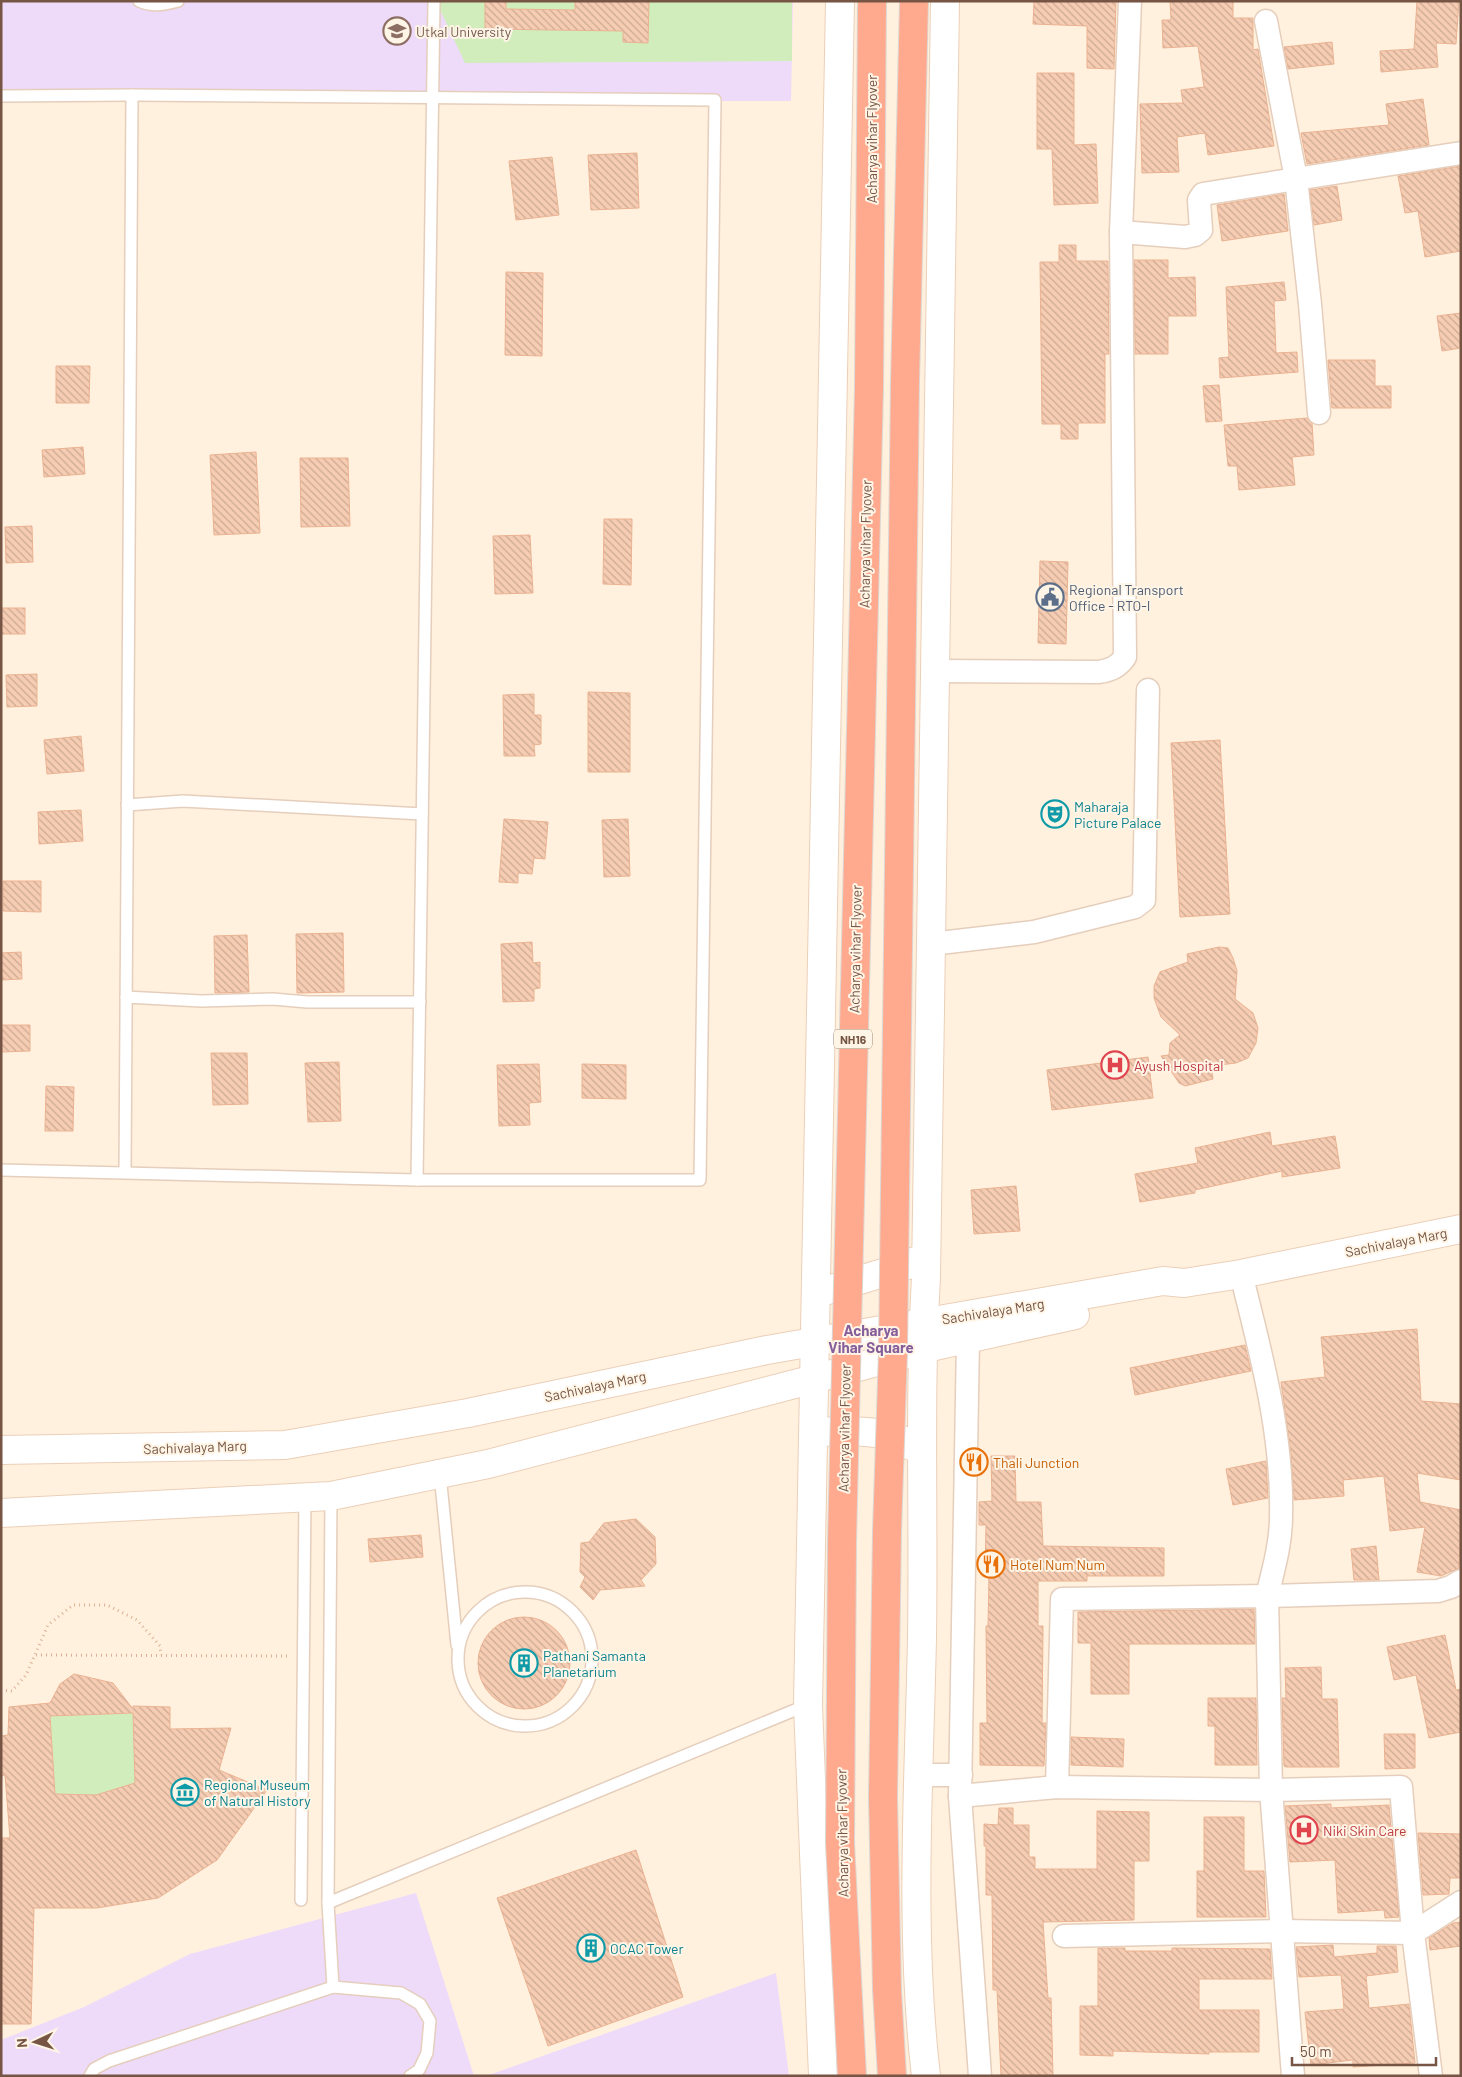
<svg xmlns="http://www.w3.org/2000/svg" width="1462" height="2077" viewBox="0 0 1462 2077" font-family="Barlow,sans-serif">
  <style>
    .education { fill: #eedbfa }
    .green { fill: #d0edbb }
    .building { fill: url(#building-back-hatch); stroke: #ebb292; fill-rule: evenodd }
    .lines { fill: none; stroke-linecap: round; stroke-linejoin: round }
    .lane-casing { stroke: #e5cebc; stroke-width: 14 }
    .street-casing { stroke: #e5cebc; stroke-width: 25 }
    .secondary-casing { stroke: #ebcfb8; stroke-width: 30 }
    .path { stroke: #dbb096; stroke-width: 3; stroke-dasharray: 1 4; stroke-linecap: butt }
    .lane { stroke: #fff; stroke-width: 11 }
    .street { stroke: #fff; stroke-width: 22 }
    .secondary { stroke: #fff; stroke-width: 28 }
    .highway-bridge-casing { stroke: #ded6d2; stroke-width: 30; stroke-linecap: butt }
    .highway-bridge { stroke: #ffaa8e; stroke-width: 28 }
    .labels { text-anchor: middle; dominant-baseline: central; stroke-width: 4; stroke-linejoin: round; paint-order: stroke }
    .shield { fill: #fff5e6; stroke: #9f8575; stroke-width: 1 }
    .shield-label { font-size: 12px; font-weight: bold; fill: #765544 }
    .education-label { font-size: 14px; fill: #785e54; stroke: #fff5e6; text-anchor: start }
    .street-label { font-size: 14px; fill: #765544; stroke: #fff5e6 }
    .service-label { font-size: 14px; fill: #4e5e75; stroke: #fff5e6; text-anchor: start }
    .culture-label { font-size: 14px; fill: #0d838f; stroke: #fff5e6; text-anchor: start }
    .health-label { font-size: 14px; fill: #be3a42; stroke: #fff5e6; text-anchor: start }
    .food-label { font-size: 14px; fill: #c56008; stroke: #fff5e6; text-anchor: start }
    .neighbourhood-label { font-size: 15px; font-weight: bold; fill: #855e9b; stroke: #fff5e6 }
  </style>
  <defs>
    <pattern id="building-back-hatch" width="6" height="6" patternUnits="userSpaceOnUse" patternTransform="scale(1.25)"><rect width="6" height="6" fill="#f6cdb3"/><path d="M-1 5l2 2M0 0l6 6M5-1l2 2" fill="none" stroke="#cca993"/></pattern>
  </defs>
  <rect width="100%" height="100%" fill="#fff1de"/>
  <!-- education -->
  <g class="education">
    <path d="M1 1H793L791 101 1 102Z"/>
    <path d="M416 1893 474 2076H1V2040L84 2007 190 1954Z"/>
    <path d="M776 1973 789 2076H486Z"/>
  </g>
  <!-- green -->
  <g class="green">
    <path d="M436 1H792V61L465 63Z"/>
    <path d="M133 1713 135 1783 96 1795 55 1794 50 1716Z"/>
  </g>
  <!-- building -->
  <g class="building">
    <path d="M485 1H506V9L575 10V1H649L648 43 623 42V31L485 29Z"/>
    <path d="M1034 1H1116L1114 69 1087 68V26L1033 24Z"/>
    <path d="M1170 1H1233V18H1253V50L1258 49 1274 146 1208 155 1205 133 1177 137 1179 172 1142 173 1140 104 1183 103 1181 90 1204 87 1198 46 1163 48 1162 20H1171Z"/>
    <path d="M1417 1H1459L1456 44 1436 43 1438 67 1381 72 1380 51 1414 49Z"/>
    <path d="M1332 42 1334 64 1288 69 1284 47Z"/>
    <path d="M1037 73H1074V145L1096 144 1098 203 1054 205 1052 149H1037Z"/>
    <path d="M1423 99 1429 145 1307 164 1301 133 1389 125 1386 104Z"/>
    <path d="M637 153 639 208 591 210 588 155Z"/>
    <path d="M552 157 559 215 516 220 509 161Z"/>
    <path d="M1461 166V251L1425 257 1418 211 1405 213 1398 176Z"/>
    <path d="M1337 186 1342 220 1314 225 1310 190Z"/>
    <path d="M1284 194 1288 231 1222 241 1217 205Z"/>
    <path d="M1059 245H1076V261H1108L1109 354H1105V423H1078V439H1061V424H1042L1040 262H1059Z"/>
    <path d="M1134 260H1168V278L1195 277 1196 316H1168V354H1135Z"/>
    <path d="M506 272 543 273 542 356 505 355Z"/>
    <path d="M1284 282 1286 300 1274 301 1276 353 1297 352 1298 372 1220 378 1219 358 1229 357 1226 287Z"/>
    <path d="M1461 313V348L1442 351 1437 316Z"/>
    <path d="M1328 360H1375V386H1391V408H1332Z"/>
    <path d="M56 366H90L89 403H56Z"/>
    <path d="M1219 385 1222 421 1206 422 1203 386Z"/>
    <path d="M1307 418 1312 423 1314 455 1292 457 1295 485 1239 490 1237 466H1228L1224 425Z"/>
    <path d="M83 447 85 474 44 477 42 450Z"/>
    <path d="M256 452 260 533 214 535 210 455Z"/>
    <path d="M300 458H348L350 526 301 527Z"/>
    <path d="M604 519H632L631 585 603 584Z"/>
    <path d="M32 526 33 562 6 563 5 527Z"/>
    <path d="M530 535 533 593 495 594 493 536Z"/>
    <path d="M1040 561 1068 562 1066 644 1038 643Z"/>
    <rect x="1" y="608" width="24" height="26"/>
    <path d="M37 674V706L7 707 6 675Z"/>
    <path d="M588 692 630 693V772H588Z"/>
    <path d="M534 694V715H541V744L534 745 535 756H504L503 695Z"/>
    <path d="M81 736 84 771 47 774 44 740Z"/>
    <path d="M1220 740 1230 914 1180 917 1171 743Z"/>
    <path d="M81 810 83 841 39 844 38 812Z"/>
    <path d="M504 819 548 822 545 859 534 858 532 874 518 873V883L499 882Z"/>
    <path d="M628 819 630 876 604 877 602 820Z"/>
    <path d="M3 881H41V912L3 911Z"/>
    <path d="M343 933 344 992 297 993 296 934Z"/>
    <path d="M247 935 249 992 215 993 214 936Z"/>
    <path d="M532 942 533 963 540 962V988L534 989V1001L503 1002 501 944Z"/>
    <path d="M1219 947 1228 948 1233 958 1237 971 1235 999 1253 1013 1258 1028 1256 1043 1248 1058 1236 1063 1211 1066 1213 1079 1185 1086 1179 1083 1161 1056 1169 1055 1170 1043 1180 1035 1161 1017 1154 998V986L1160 972 1188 962 1187 954Z"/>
    <path d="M21 952 22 979 1 980V953Z"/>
    <path d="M1 1025H30V1051L1 1052Z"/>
    <path d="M211 1053H247L248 1104 213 1105Z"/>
    <path d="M1148 1057 1153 1098 1052 1110 1047 1070Z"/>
    <path d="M339 1062 341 1121 308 1122 305 1063Z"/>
    <path d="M539 1064 541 1102 529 1103 530 1125 499 1126 497 1065Z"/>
    <path d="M582 1064 626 1065V1099L582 1098Z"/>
    <path d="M46 1086 74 1087 73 1131H45Z"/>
    <path d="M1270 1132 1272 1146 1335 1136 1340 1168 1282 1177V1171L1195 1190V1193L1140 1202 1135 1174 1198 1163 1195 1148Z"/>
    <path d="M1016 1186 1020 1231 974 1234 971 1190Z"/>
    <path d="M1417 1329 1421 1401 1461 1404V1480L1417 1473 1420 1502 1461 1510 1459 1568 1441 1576 1417 1572 1425 1527 1390 1531 1384 1476 1343 1480 1344 1496 1294 1500 1291 1454 1281 1382 1325 1377 1321 1337Z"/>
    <path d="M1245 1345 1251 1371 1135 1395 1130 1368Z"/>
    <path d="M991 1456H1015L1016 1502H1041L1043 1546 1164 1548V1576H1087V1581H1038V1626H1043L1042 1723H1046L1044 1766 980 1765V1723H987L986 1626H988L989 1574H985L986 1525H979V1502L992 1501Z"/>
    <path d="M1266 1461 1268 1498 1233 1505 1226 1469Z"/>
    <path d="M636 1519 655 1537 656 1564 641 1580 645 1586 600 1590 593 1600 580 1587 585 1577 580 1572 581 1543 589 1542 604 1523Z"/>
    <path d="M421 1535 423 1557 370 1562 368 1539Z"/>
    <path d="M1376 1546 1379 1580H1354L1351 1549Z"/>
    <path d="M1254 1609 1255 1644H1129V1694H1091V1643H1078V1612Z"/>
    <circle cx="524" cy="1663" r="46"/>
    <path d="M1445 1635 1456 1690 1461 1689V1732L1429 1738 1416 1675 1394 1680 1387 1647Z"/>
    <path d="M1321 1667 1322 1699H1337L1339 1767H1286L1284 1766 1282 1698H1286L1285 1668Z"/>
    <path d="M74 1674 113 1683 133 1709V1706L170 1707V1729L231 1728 219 1770 267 1790 217 1860 158 1898 97 1908H34L31 2024H1V1838H10L5 1775 1 1776V1736L8 1735 9 1707 50 1703 60 1684ZM133 1713 135 1783 96 1795 55 1794 50 1716Z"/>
    <path d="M1208 1698H1256L1257 1765H1215V1726H1208Z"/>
    <path d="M1384 1734H1415V1768L1385 1769Z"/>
    <path d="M1071 1737 1124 1739 1123 1767 1071 1765Z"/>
    <path d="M1331 1804V1808L1389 1805 1399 1917 1385 1918 1384 1910 1338 1913 1335 1860 1290 1862 1285 1806Z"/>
    <path d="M999 1808H1013V1825H1029V1857H1035V1869H1097V1811L1149 1812V1861H1134V1920L1043 1922 1048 1998H1051L1053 2076H1001L997 1990H993L992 1895H986V1846H984V1824L998 1825Z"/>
    <path d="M1204 1817H1244V1871H1264L1266 1917H1197V1871H1204Z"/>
    <path d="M1418 1833 1461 1834V1878H1450L1449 1894 1423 1895Z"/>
    <path d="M636 1850 683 1997 548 2046 497 1898Z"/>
    <path d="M1461 1922V1946L1430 1950 1429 1938 1453 1923Z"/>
    <path d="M1333 1945 1334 1957 1377 1953V1946H1396L1398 1972 1366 1976 1369 2008 1409 2004 1415 2063 1353 2067V2060L1311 2065 1305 2012 1344 2009 1341 1975 1299 1977 1296 1947Z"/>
    <path d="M1098 1948H1125V1951H1172V1948L1270 1949 1272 1979H1199V2010H1259V2052H1209V2054L1113 2051V2056L1080 2055V2006H1098Z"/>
  </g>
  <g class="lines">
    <!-- lane casing -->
    <g class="lane-casing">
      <g id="lane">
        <path d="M139 1C152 7 164 5 178 1"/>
        <path d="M1 96 132 95 715 100 700 1180H417L1 1170"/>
        <path d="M127 805 183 801 422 814"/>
        <path d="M126 997 201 1001 273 999 307 1002H420"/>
        <path d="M125 1172 132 95"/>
        <path d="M417 1180 434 1"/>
        <path d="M440 1474 457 1645"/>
        <path d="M331 1496 328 1903 807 1705"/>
        <circle cx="525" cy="1659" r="67"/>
        <path d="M301 1900 305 1497"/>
        <path d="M328 1903 333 1987"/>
        <path d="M90 2076 94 2069 109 2061 333 1987 401 1993 420 2004 430 2021 427 2053 419 2070 410 2076"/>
      </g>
    </g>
    <!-- street casing -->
    <g class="street-casing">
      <g id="street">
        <path d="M1266 21 1296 179 1461 153"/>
        <path d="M1121 232 1185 237 1195 235 1201 230 1199 200 1203 194 1296 179 1310 304 1319 413"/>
        <path d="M935 671 1099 672C1111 670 1118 667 1125 657L1121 232 1130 1"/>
        <path d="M931 944 1034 932 1135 907 1144 900 1148 690"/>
        <path d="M1241 1274C1261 1353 1283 1435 1281 1517 1281 1544 1273 1571 1267 1596L1438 1591 1451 1587 1461 1581"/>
        <path d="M968 1339 960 1796 980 2076"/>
        <path d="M917 1775H961"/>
        <path d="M1057 1787 1062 1599 1267 1596 1271 1790 1401 1787 1413 1933 1431 2076"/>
        <path d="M960 1796 1057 1787 1271 1790 1293 2076"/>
        <path d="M1064 1936 1281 1931 1413 1933 1461 1902"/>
      </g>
    </g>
    <!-- secondary casing -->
    <g class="secondary-casing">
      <g id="secondary">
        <path d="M825 1291 905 1266 915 1261"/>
        <path d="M822 1432C844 1430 895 1430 911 1446"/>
        <path d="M1 1450 285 1445 468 1413 767 1350 1163 1281 1184 1283 1241 1274 1461 1229"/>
        <path d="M1 1513 331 1496 488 1464 814 1379 939 1345 1075 1315"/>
        <path d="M823 2076 808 1705 840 1"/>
        <path d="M926 2076C909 1931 919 1784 922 1638 924 1518 919 1397 926 1277L945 1"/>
      </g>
    </g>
    <!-- path -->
    <g class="path">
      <path d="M36 1655 290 1656"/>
      <path d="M1 1690 12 1691 26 1675 48 1625 73 1605H107L137 1620 160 1646 161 1655"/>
    </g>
    <!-- lane -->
    <use href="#lane" class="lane"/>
    <!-- street -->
    <use href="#street" class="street"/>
    <!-- secondary -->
    <use href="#secondary" class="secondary"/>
    <!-- highway-bridge casing -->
    <g class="highway-bridge-casing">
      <g id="highway-bridge">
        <path d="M852 2076 840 1843 842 1542 869 388 872 1"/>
        <path d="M892 2076 887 1990 883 1797 887 1531 893 1352 905 382 914 1"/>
      </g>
    </g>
    <!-- highway-bridge -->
    <use href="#highway-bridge" class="highway-bridge"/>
  </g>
  <!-- icons -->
  <defs>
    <g id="university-ring" transform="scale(1.4375)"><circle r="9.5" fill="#fff5e6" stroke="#8d6e63" stroke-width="1.5"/><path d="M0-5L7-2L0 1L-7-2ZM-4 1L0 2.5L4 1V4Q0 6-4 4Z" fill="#8d6e63"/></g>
    <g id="civic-ring" transform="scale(1.4375)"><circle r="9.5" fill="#fff5e6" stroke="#5c6f8a" stroke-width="1.5"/><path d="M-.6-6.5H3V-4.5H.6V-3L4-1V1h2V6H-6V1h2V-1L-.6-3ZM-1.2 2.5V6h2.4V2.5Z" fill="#5c6f8a"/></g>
    <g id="theatre-ring" transform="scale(1.4375)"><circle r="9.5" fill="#fff5e6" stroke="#0f9aa8" stroke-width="1.5"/><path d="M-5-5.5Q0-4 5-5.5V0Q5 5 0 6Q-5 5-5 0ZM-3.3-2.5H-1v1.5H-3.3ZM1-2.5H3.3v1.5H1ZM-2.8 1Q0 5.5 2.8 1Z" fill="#0f9aa8"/></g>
    <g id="hospital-ring" transform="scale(1.4375)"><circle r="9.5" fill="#fff5e6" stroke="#e0444e" stroke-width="1.5"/><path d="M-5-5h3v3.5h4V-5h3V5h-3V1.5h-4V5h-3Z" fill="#e0444e"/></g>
    <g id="restaurant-ring" transform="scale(1.4375)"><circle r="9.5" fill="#fff5e6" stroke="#e8710a" stroke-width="1.5"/><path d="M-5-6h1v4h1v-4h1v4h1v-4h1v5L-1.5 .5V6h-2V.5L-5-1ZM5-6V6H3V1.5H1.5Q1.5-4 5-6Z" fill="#e8710a"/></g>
    <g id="building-ring" transform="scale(1.4375)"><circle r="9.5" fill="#fff5e6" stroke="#0f9aa8" stroke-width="1.5"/><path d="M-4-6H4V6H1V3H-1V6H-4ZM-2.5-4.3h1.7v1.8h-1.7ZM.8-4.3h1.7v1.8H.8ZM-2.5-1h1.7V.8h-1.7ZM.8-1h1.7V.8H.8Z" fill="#0f9aa8"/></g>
    <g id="museum-ring" transform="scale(1.4375)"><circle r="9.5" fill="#fff5e6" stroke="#0f9aa8" stroke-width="1.5"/><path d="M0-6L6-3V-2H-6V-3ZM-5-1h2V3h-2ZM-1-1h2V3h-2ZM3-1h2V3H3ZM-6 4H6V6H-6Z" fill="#0f9aa8"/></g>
  </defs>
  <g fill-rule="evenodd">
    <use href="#university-ring" x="397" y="31"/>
    <use href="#civic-ring" x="1050" y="597"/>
    <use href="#theatre-ring" x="1055" y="814"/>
    <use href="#hospital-ring" x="1115" y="1065"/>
    <use href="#restaurant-ring" x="974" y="1462"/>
    <use href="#restaurant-ring" x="991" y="1564"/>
    <use href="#building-ring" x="524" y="1663"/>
    <use href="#museum-ring" x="185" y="1792"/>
    <use href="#hospital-ring" x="1304" y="1830"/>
    <use href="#building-ring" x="591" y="1948"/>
  </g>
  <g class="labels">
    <!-- shield labels -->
    <rect class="shield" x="834" y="1029.5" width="38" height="19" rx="4"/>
    <g class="shield-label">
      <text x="853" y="1039">NH16</text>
    </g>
    <!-- education labels -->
    <g class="education-label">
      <text x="416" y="31">Utkal University</text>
    </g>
    <!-- street labels -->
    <g class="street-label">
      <text transform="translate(871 139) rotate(-90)">Acharya vihar Flyover</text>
      <text transform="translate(865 544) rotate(-89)">Acharya vihar Flyover</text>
      <text transform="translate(855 949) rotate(-89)">Acharya vihar Flyover</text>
      <text transform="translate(1396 1242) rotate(-11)">Sachivalaya Marg</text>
      <text transform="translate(993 1311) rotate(-9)">Sachivalaya Marg</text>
      <text transform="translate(595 1386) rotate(-12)">Sachivalaya Marg</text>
      <text transform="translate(844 1428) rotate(-89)">Acharya vihar Flyover</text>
      <text transform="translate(195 1447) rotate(-2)">Sachivalaya Marg</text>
      <text transform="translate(842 1833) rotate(-91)">Acharya vihar Flyover</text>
    </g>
    <!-- service labels -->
    <g class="service-label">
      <text x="1069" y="589">Regional Transport<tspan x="1069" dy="16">Office - RTO-I</tspan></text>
    </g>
    <!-- culture labels -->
    <g class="culture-label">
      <text x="1074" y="806">Maharaja<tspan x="1074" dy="16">Picture Palace</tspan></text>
      <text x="543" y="1655">Pathani Samanta<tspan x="543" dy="16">Planetarium</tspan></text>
      <text x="204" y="1784">Regional Museum<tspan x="204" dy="16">of Natural History</tspan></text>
      <text x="610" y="1948">OCAC Tower</text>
    </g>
    <!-- health labels -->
    <g class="health-label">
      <text x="1134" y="1065">Ayush Hospital</text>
      <text x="1323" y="1830">Niki Skin Care</text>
    </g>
    <!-- food labels -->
    <g class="food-label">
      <text x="993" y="1462">Thali Junction</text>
      <text x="1010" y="1564">Hotel Num Num</text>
    </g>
    <!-- neighbourhood labels -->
    <g class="neighbourhood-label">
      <text x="871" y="1330">Acharya<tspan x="871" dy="17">Vihar Square</tspan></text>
    </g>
  </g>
  <!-- border -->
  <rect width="1462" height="2077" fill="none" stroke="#765544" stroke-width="5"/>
  <!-- north arrow -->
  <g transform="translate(35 2042) rotate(266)" stroke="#fff5e6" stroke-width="4" paint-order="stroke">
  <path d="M0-4L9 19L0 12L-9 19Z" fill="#765544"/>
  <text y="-8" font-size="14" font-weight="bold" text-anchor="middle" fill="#765544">N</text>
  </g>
  <!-- scale -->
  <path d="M1292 2057v8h144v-8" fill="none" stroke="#765544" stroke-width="2.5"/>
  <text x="1300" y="2057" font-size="15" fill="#765544" stroke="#fff5e6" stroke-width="4" paint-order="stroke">50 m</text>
</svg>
